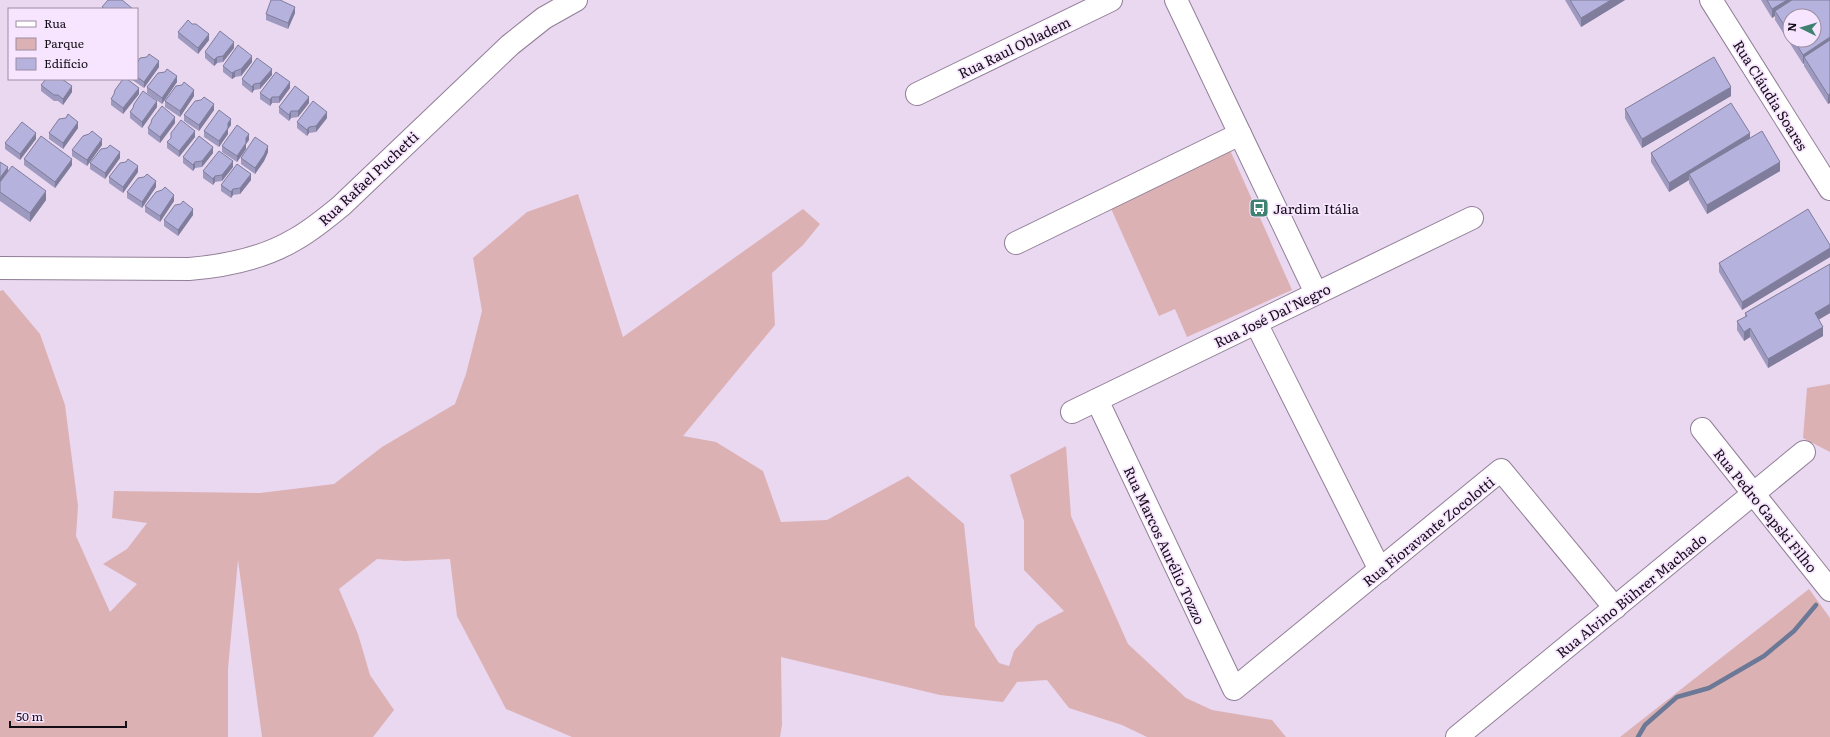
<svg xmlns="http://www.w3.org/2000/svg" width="1830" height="737" viewBox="0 0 1830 737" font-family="Literata,serif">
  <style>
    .green { fill: #dcb1b4 }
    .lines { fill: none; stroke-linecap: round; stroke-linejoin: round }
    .stream { stroke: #6b7996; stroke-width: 4.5 }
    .minor-casing { stroke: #917f97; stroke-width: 24 }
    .minor { stroke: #fff; stroke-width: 22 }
    .wall { fill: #9d99bf; fill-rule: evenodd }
    .shaded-wall { fill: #7f7d9b }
    .building { fill: #b6b2de; stroke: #7f7d9b }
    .labels { text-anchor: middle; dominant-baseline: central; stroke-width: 3.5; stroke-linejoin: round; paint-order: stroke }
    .street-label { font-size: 14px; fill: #140e16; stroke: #f7e4fe }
    .poi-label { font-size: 14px; fill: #140e16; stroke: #f7e4fe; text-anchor: start }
  </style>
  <rect width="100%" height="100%" fill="#ead7f0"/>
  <!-- green -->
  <g class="green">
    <path d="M1230 150 1292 290 1187 337 1175 309 1159 316 1109 204Z"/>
    <path d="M578 194 623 337 803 209 820 224 803 245 772 273 775 325 683 436 716 442 763 471 781 522 827 520 908 476 964 524 975 626 999 663 1009 666 1014 651 1037 625 1064 611 1024 570V521L1010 475 1066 446 1071 516 1128 644 1186 698 1212 710 1272 720 1286 737H1147L1122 725 1069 708 1047 680 1017 682 1003 702 940 695 781 657 782 725 780 737H572L506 709 457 616 450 559 405 561 377 559 339 589 358 634 370 675 394 710 373 737H262L238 560 228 669V737H0V291L3 290 40 334 65 405 78 506 76 536 110 612 137 584 103 564 127 549 147 523 112 518 114 491 260 493 334 484 382 447 455 404 466 374 482 311 473 258 527 212Z"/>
    <path d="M1830 384V452L1803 438 1807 388Z"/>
    <path d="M1809 589 1830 618V737H1620Z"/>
  </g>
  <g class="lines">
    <!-- stream -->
    <path class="stream" d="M1638 737 1645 725 1677 697 1709 688 1764 656 1794 631 1816 605"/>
    <!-- minor casing -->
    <g class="minor-casing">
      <g id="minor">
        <path d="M1176 0 1316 293"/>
        <path d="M1711 0 1830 189"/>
        <path d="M917 94 1111 0"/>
        <path d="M1016 243 1240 134"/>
        <path d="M0 268 189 269C225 266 262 259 294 240 311 231 326 218 341 206L510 45 544 18 576 0"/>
        <path d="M1256 323 1380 570"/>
        <path d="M1097 400 1234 689 1501 470 1615 608"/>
        <path d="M1072 412 1472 218"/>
        <path d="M1702 429 1830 590"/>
        <path d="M1457 737 1804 452"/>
      </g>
    </g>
    <!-- minor -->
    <use href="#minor" class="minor"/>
  </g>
  <!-- wall -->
  <g class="wall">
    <path d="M1565 0H1625L1581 27Z"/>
    <path d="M1761 0H1830L1828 104 1804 66V63L1803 64 1775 20V16L1772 18ZM1790 16 1814 40H1790Z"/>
    <path d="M295 13 288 29 266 20V14Z"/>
    <path d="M178 32 209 40 198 54 178 38Z"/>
    <path d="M234 48 223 62 217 63 214 66 205 58V52Z"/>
    <path d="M252 62 241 76 235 77 232 79 223 72V66Z"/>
    <path d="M137 63 159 67 144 88 131 79H137Z"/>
    <path d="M165 72 177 82 162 104 147 93V87Z"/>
    <path d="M272 75 260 89 254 90 252 93 242 85V79Z"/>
    <path d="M41 85 72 92 63 105 58 101H54L41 91Z"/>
    <path d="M290 88 279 103H272L270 106 260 99V93Z"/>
    <path d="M139 94 123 114 111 105V99Z"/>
    <path d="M194 96 180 117 165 107V101Z"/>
    <path d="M1731 96 1642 148 1625 118V109Z"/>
    <path d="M309 103 298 117 291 118 289 121 279 113V107Z"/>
    <path d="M157 107 142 128 130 118V112Z"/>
    <path d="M214 110 199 131 184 121V115Z"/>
    <path d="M66 118 78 128 63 149 49 139V133Z"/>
    <path d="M327 118 316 132 309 133 307 136 297 128V122Z"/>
    <path d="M175 123 160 143 148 134V128Z"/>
    <path d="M231 125 228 129V134L219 147 204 137V131Z"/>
    <path d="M195 137 179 157 167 148V142L171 138Z"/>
    <path d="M1750 138 1780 171 1707 214 1689 183V180L1669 192 1651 162V153Z"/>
    <path d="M36 139 20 160 5 149V143Z"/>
    <path d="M249 140 246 144V149L237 162 222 152V146Z"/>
    <path d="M102 145 87 166 72 156V150Z"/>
    <path d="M268 152 264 161 255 174 241 164V158Z"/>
    <path d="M213 153 202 167 195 168 193 171 183 163V157Z"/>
    <path d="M120 158 105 179 90 169V163Z"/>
    <path d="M24 159 72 165 55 188 24 165Z"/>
    <path d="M0 162 8 172 46 200 30 222 0 201Z"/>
    <path d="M233 167 222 181 215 182 213 185 203 178V171Z"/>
    <path d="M138 172 123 193 109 183V177Z"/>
    <path d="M251 180 240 194 233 195 231 198 221 191V185Z"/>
    <path d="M156 187 142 208 127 198V192Z"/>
    <path d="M162 190 174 201 160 222 145 212V206Z"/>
    <path d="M181 204 193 215 178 236 164 226V220Z"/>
    <path d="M1830 245V257L1742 310 1719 272V263Z"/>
    <path d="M1830 264V313L1818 319 1823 336 1768 368 1750 337 1744 341 1737 330V321L1745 317V313Z"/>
  </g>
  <!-- shaded-wall -->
  <g class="shaded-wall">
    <path d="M1611 0H1625L1581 27V18Z"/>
    <path d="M1787 0H1802L1775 11V16L1772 18V9Z"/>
    <path d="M295 7V13L288 29V23Z"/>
    <path d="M209 34V40L198 54V48Z"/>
    <path d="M1830 37V46L1804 57V63L1803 64V55Z"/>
    <path d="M234 42V48L223 62V56Z"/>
    <path d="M252 56V62L241 76V69Z"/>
    <path d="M217 57V63L214 66V60Z"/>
    <path d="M159 61V67L144 88V82Z"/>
    <path d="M272 69V75L260 89V83Z"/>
    <path d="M235 71V77L232 79V73Z"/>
    <path d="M177 76V82L162 104V98Z"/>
    <path d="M290 82V88L279 103V97Z"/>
    <path d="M254 84V90L252 93V87Z"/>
    <path d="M72 86V92L63 105V99Z"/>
    <path d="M1731 87V96L1642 148V139Z"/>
    <path d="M139 88V94L123 114V108Z"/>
    <path d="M194 90V96L180 117V111Z"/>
    <path d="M1830 94V103L1828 104V95Z"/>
    <path d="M272 97V103L270 106V100Z"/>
    <path d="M309 97V103L298 117V111Z"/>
    <path d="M157 101V107L142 128V122Z"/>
    <path d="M214 104V110L199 131V125Z"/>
    <path d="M291 111V118L289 121V115Z"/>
    <path d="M327 112V118L316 132V126Z"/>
    <path d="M175 117V123L160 143V137Z"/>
    <path d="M231 119V125L228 129V123Z"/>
    <path d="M78 122V128L63 149V143Z"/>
    <path d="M309 127V133L307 136V130Z"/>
    <path d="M228 128V134L219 147V141Z"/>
    <path d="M195 131V137L179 157V151Z"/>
    <path d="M36 133V139L20 160V154Z"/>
    <path d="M1750 133V142L1689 174V180L1669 192V183Z"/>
    <path d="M249 134V140L246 144V138Z"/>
    <path d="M102 139V145L87 166V160Z"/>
    <path d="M246 143V149L237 162V156Z"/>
    <path d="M268 146V152L264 161 255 174V168Z"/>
    <path d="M213 147V153L202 167V161Z"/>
    <path d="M120 152V158L105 179V173Z"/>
    <path d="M72 159V165L55 188V182Z"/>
    <path d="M233 161V167L222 181V175Z"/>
    <path d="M195 162V168L193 171V165Z"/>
    <path d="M1780 162V171L1707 214V205Z"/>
    <path d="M138 166V172L123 193V187Z"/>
    <path d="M8 167V174L0 184V178Z"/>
    <path d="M251 174V180L240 194V188Z"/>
    <path d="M215 176V182L213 185V179Z"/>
    <path d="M156 181V187L142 208V202Z"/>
    <path d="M233 189V195L231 198V192Z"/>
    <path d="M46 191V200L30 222V213Z"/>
    <path d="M174 195V201L160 222V216Z"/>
    <path d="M193 209V215L178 236V230Z"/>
    <path d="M1830 248V257L1742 310V302Z"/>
    <path d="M1830 304V313L1815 322V313Z"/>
    <path d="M1823 327V336L1768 368V359Z"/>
    <path d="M1750 328V337L1744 341V332Z"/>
  </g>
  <!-- building -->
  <g class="building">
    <path d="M108 0H122L133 9H105L102 7Z"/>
    <path d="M271 0H280L295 7 288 23 266 14Z"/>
    <path d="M1570 0H1611L1581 18Z"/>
    <path d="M1767 0H1787L1772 9Z"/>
    <path d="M1792 0H1830V37L1803 55 1794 40H1814V16H1790V34L1775 11Z"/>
    <path d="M188 20 192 24H196L209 34 198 48 178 32Z"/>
    <path d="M220 31 234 42 223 56 217 57 214 60 205 52Z"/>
    <path d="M1830 40V94L1828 95 1804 57Z"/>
    <path d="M238 45 252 56 241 69 235 71 232 73 223 66Z"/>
    <path d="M149 54 159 61 144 82 137 77V63L140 58 147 57Z"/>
    <path d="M1714 57 1731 87 1642 139 1625 109Z"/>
    <path d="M257 58 272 69 260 83 254 84 252 87 242 79Z"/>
    <path d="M167 69 177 76 162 98 147 87 158 73 165 72Z"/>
    <path d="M276 72 290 82 279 97H272L270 100 260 93Z"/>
    <path d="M46 79H62L72 86 63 99 58 95H54L41 85Z"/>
    <path d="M123 79H127L139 88 123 108 111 99 114 94 115 90Z"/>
    <path d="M184 82 194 90 180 111 165 101 176 86 182 85Z"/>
    <path d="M295 86 309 97 298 111H291L289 115 279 107Z"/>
    <path d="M143 91 157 101 142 122 130 112 133 108 134 104Z"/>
    <path d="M204 97 214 104 199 125 184 115 195 101 201 100Z"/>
    <path d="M313 101 327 112 316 126 309 127 307 130 297 122Z"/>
    <path d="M1731 103 1750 133 1669 183 1651 153Z"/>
    <path d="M162 106 175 117 160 137 148 128 151 123 152 119Z"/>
    <path d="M219 110 231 119 228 123V128L219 141 204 131Z"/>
    <path d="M68 114 78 122 63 143 49 133 59 119 66 118Z"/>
    <path d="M181 120 195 131 179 151 167 142 171 138V133Z"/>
    <path d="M22 122 36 133 20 154 5 143Z"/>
    <path d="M237 125 249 134 246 138V143L237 156 222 146Z"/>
    <path d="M92 131 102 139 87 160 72 150 83 136 89 134Z"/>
    <path d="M1762 131 1780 162 1707 205 1689 174Z"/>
    <path d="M41 136 72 159 55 182 24 159Z"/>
    <path d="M199 136 213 147 202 161 195 162 193 165 183 157Z"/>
    <path d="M255 137 268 146 264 155 255 168 241 158Z"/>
    <path d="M110 145 120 152 105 173 90 163 101 149 107 148Z"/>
    <path d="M219 151 233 161 222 175 215 176 213 179 203 171Z"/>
    <path d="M128 159 138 166 123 187 109 177 120 163 126 162Z"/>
    <path d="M0 162 8 167 0 178Z"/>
    <path d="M237 164 251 174 240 188 233 189 231 192 221 185Z"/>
    <path d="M12 166 46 191 30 213 0 192V182Z"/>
    <path d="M147 174 156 181 142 202 127 192 138 178 144 177Z"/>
    <path d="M165 187 174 195 160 216 145 206 156 192 162 190Z"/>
    <path d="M183 201 193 209 178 230 164 220 175 205 181 204Z"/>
    <path d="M1808 209 1830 245V248L1742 302 1719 263Z"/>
    <path d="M1830 264V304L1815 313 1823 327 1768 359 1750 328 1744 332 1737 321 1747 316 1745 313Z"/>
  </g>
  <!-- icons -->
  <defs>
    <g id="bus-square" transform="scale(1)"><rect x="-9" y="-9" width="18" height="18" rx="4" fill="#408272" stroke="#f7e4fe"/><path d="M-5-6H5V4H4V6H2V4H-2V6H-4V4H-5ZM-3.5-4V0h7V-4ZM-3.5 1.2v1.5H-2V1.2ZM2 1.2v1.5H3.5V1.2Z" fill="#fff"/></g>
  </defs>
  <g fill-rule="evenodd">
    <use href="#bus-square" x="1259" y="208"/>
  </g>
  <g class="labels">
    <!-- street labels -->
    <g class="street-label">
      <text transform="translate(1014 47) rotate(-26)">Rua Raul Obladem</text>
      <text transform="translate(1771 95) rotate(58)">Rua Cláudia Soares</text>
      <text transform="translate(368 178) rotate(-43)">Rua Rafael Puchetti</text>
      <text transform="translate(1272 315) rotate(-26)">Rua José Dal'Negro</text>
      <text transform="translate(1766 510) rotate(51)">Rua Pedro Gapski Filho</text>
      <text transform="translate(1428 531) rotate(-39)">Rua Fioravante Zocolotti</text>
      <text transform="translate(1165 545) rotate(65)">Rua Marcos Aurélio Tozzo</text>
      <text transform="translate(1631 595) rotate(-39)">Rua Alvino Bührer Machado</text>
    </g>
    <!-- poi labels -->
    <g class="poi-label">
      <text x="1273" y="208">Jardim Itália</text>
    </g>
  </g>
  <!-- legend -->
  <rect x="8" y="8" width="130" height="72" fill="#f7e4fe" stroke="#9c8ea1"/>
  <rect x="16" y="21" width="20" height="6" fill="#ffffff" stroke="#9c8ea1"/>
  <text x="44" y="28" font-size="12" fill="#140e16">Rua</text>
  <rect x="16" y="38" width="20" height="12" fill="#dcb1b4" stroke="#9c8ea1"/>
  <text x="44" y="48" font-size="12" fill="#140e16">Parque</text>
  <rect x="16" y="58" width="20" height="12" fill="#b6b2de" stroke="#9c8ea1"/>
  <text x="44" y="68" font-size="12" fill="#140e16">Edifício</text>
  <!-- north arrow -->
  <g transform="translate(1802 28) rotate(275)"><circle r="19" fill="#f7e4fe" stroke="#9c8ea1"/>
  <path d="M0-3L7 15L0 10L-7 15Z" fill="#408272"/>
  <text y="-6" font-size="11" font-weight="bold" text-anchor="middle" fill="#140e16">N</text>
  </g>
  <!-- scale -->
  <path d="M10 721v6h116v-6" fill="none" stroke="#140e16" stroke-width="2"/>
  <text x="16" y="721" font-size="12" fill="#140e16" stroke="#f7e4fe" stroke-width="3" paint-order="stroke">50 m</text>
</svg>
